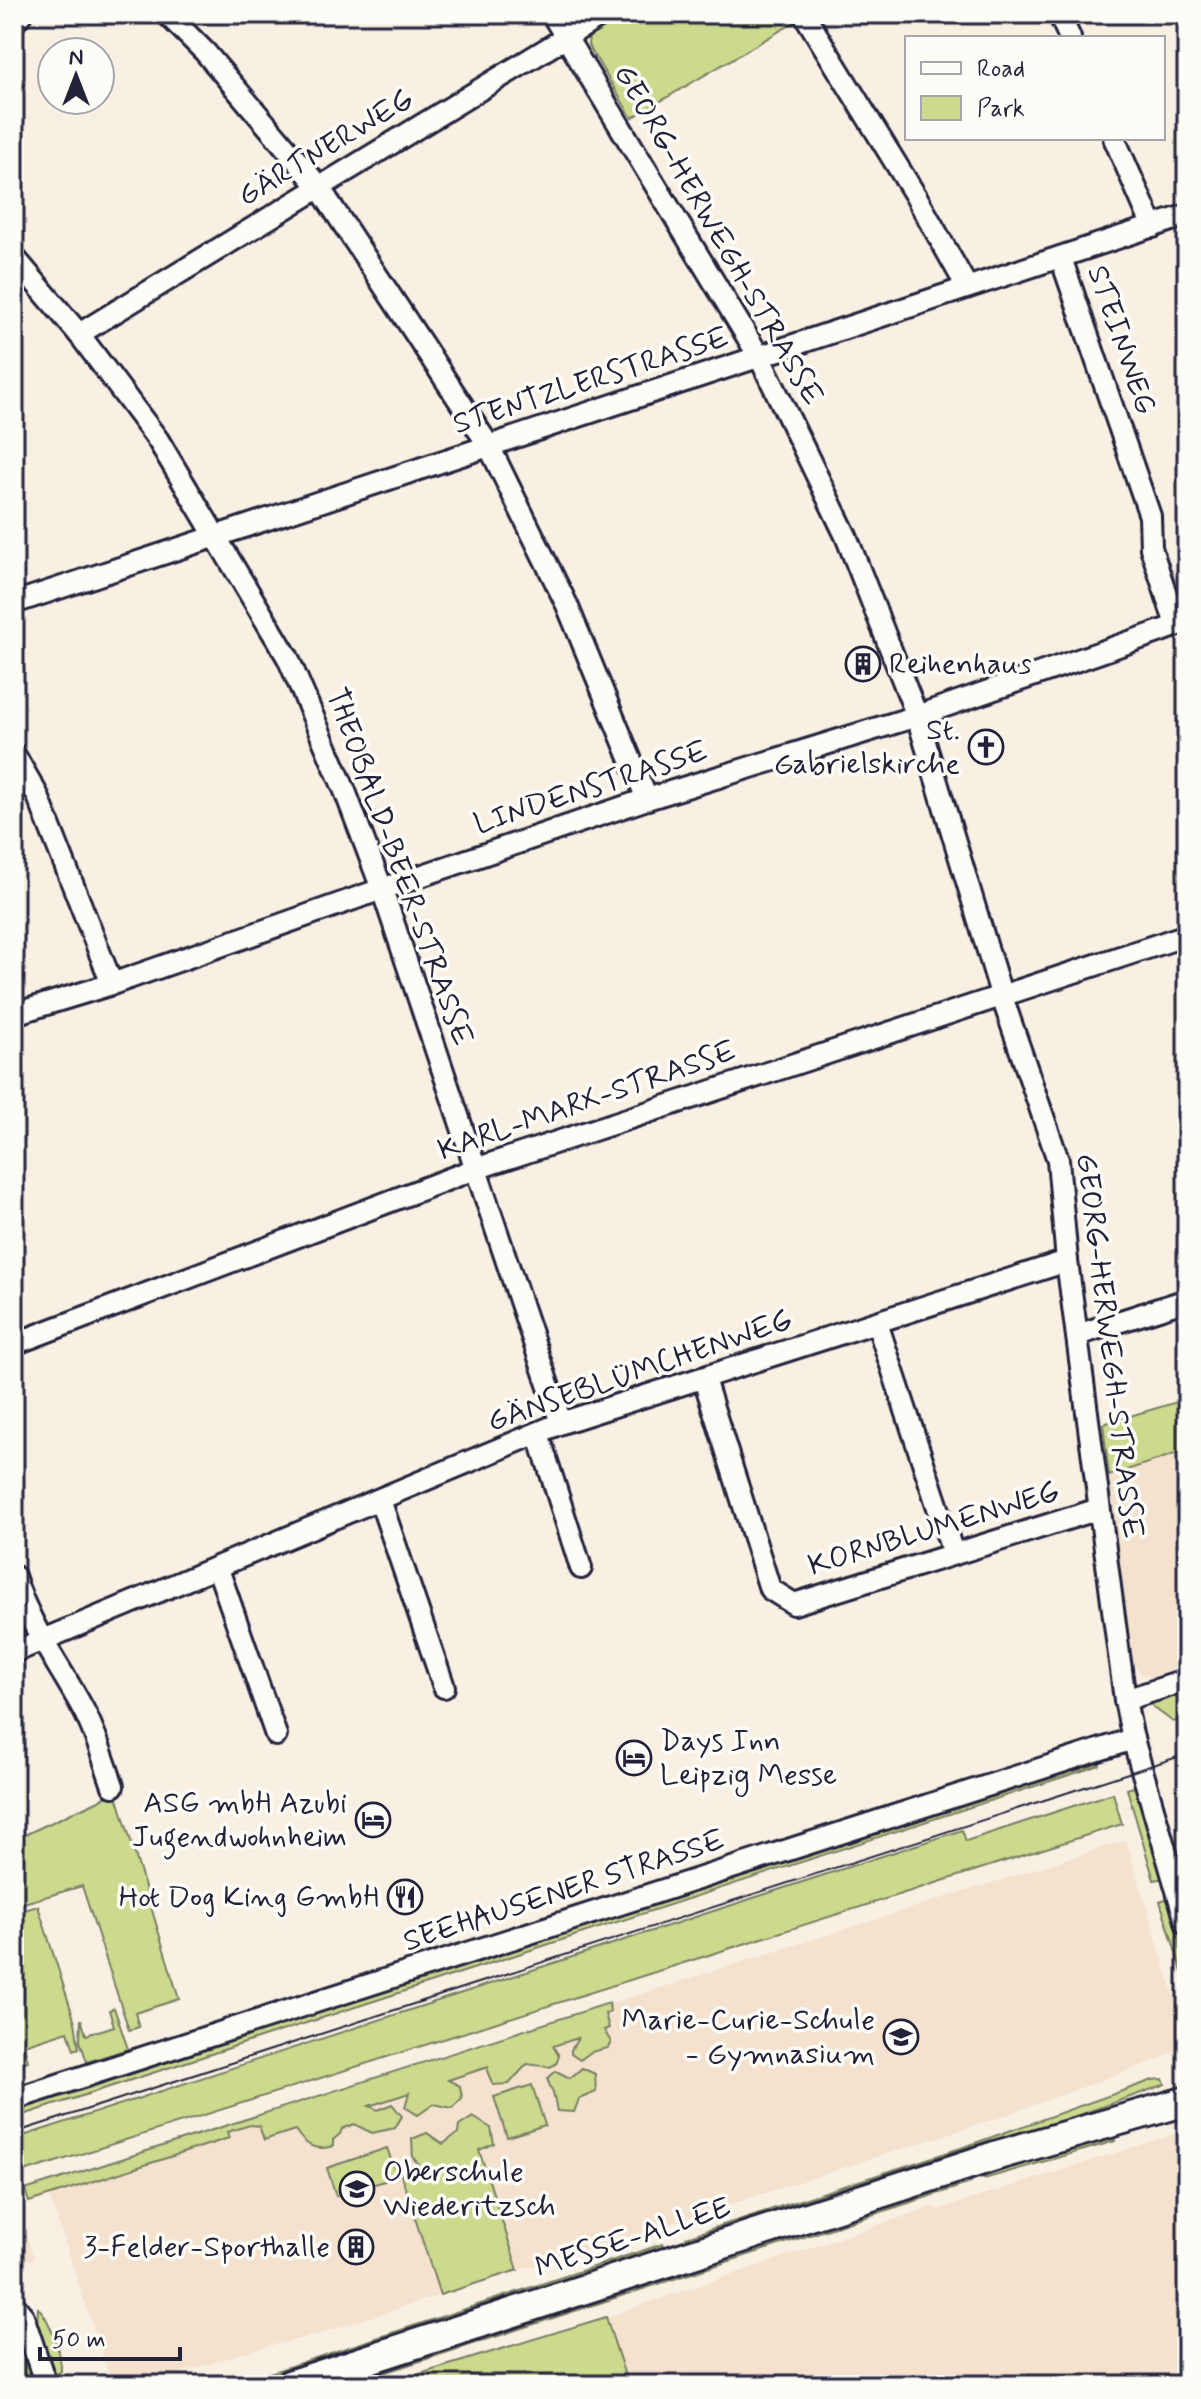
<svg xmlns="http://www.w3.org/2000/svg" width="1201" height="2399" viewBox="0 0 1201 2399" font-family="Mynerve,sans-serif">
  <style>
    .built { fill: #f4e2ce }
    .green { fill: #ccda8e; stroke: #777e64; stroke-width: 2 }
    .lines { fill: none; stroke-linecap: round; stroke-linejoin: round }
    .street-casing { stroke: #22223b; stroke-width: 26 }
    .secondary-casing { stroke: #22223b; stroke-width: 34 }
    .street { stroke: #fdfcf7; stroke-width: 20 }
    .secondary { stroke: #fdfcf7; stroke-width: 28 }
    .tram { stroke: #22223b; stroke-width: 2 }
    .labels { text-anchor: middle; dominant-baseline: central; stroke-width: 7; stroke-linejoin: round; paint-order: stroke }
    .street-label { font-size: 30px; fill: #22223b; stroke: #fdfcf7 }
    .poi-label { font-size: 30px; fill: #22223b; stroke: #fdfcf7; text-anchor: end }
  </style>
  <rect width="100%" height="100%" fill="#f9f0e4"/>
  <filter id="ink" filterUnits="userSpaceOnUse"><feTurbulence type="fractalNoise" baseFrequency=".0125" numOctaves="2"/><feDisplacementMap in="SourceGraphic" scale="16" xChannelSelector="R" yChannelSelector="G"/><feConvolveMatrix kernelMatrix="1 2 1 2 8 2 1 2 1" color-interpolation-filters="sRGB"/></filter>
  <g filter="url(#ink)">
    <!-- built -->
    <g class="built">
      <path d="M1187 1450V1665L1152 1677 1142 1674 1131 1661 1109 1476Z"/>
      <path d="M1126 1840 1185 2031 1183 2043 1175 2051 1160 2059 1001 2117 567 2257 518 2270 316 2335 256 2349 143 2385 109 2375 45 2183Z"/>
      <path d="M1187 2130V2384L628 2385 606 2317 934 2206 937 2210Z"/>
      <path d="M14 2203 34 2258 14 2265Z"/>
    </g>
    <!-- green -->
    <g class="green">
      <path d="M625 14H797L800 19 632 118 588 45 589 37Z"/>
      <path d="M1187 1399V1450L1109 1476 1103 1424Z"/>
      <path d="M1187 1688V1718L1173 1722 1153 1707 1150 1700Z"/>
      <path d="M1098 1758 1100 1765 14 2118V2108Z"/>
      <path d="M1137 1786 1164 1878 1154 1880 1127 1789Z"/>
      <path d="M116 1792 179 1999 135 2013 139 2027 129 2030 82 1886 14 1906V1840Z"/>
      <path d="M1113 1793 1122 1824 18 2174 14 2161V2139L962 1830 966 1841Z"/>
      <path d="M1169 1898 1187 1957V1988L1160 1901Z"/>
      <path d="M38 1906 75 2022 79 2048 74 2050 68 2031 24 2045 28 2061 19 2065 14 2050V1913Z"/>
      <path d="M609 2003 610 2012 605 2014 609 2028 604 2030 611 2042 608 2048 591 2052 580 2060 571 2054V2050L578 2038 553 2046 559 2056 556 2064 550 2067 527 2064 509 2084 493 2085 487 2071 488 2067 448 2080 460 2086 462 2098 452 2108 434 2104 418 2115 405 2107 409 2093 369 2106 378 2110 392 2104 402 2116 395 2128 372 2133 354 2124 342 2129 340 2134 333 2140V2146C315 2152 305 2145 295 2130L264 2140 259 2126 250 2125 227 2132 229 2138 29 2202 25 2190Z"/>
      <path d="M114 2008 128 2049 87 2062 80 2041 81 2019 86 2035 114 2026 109 2010Z"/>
      <path d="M582 2068 595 2074 596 2092 579 2099 574 2112 557 2111 553 2093 547 2079 556 2071 570 2078Z"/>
      <path d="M1163 2079 1165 2084 1161 2086 967 2154 691 2244 686 2237 961 2148 1153 2080Z"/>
      <path d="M532 2085 545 2125 507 2137 494 2097Z"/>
      <path d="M473 2117 491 2128 494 2144 479 2150 518 2270 440 2295 401 2175 423 2168 413 2158 412 2139 427 2133 443 2144 458 2133 459 2126Z"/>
      <path d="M1112 2133 1115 2141 984 2179V2170Z"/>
      <path d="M387 2148 397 2177 336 2196 327 2168Z"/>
      <path d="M968 2176 971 2183 346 2385H321Z"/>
      <path d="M663 2244V2253L258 2385H233Z"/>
      <path d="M38 2308C49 2316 62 2357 61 2371L56 2375 37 2324Z"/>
      <path d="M606 2317 628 2385H384Z"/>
      <path d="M14 2325 32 2384 21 2380 14 2342Z"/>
    </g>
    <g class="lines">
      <!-- street casing -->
      <g class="street-casing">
        <g id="street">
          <path d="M167 14 205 52 319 187 489 446 567 605 647 799"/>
          <path d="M552 14 760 358 846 536 917 716 1001 994 1058 1160 1067 1261 1125 1700 1133 1739 1187 1925"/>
          <path d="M804 14 917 198 967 287"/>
          <path d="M1059 14 1070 38"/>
          <path d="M14 23 21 14"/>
          <path d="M1114 138 1153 227"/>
          <path d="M14 257 79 334 158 440 288 658 345 791 382 889 561 1423"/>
          <path d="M1061 258 1150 516 1151 548 1176 625"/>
          <path d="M79 334 604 14"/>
          <path d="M14 603 1187 215"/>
          <path d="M14 754 37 794 112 984"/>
          <path d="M14 1014 112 984 382 889 647 799 917 716 1187 622"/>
          <path d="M877 1323 953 1553"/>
          <path d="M1077 1335 1187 1300"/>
          <path d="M14 1344 475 1169 1187 935"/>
          <path d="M704 1379 770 1589 794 1604 1099 1509"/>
          <path d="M538 1433 581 1568"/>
          <path d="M380 1500 444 1687"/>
          <path d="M218 1569 276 1735"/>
          <path d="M14 1576C31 1630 58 1662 83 1709 96 1733 104 1761 113 1786"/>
          <path d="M14 1652 561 1423 1067 1261"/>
          <path d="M1125 1700 1187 1680"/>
          <path d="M14 2099 1133 1739"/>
          <path d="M14 2305 23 2316 46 2385"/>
        </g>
      </g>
      <!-- secondary casing -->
      <g class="secondary-casing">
        <path id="secondary" d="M289 2385 998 2155 1187 2101"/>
      </g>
      <!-- street -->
      <use href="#street" class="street"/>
      <!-- secondary -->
      <use href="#secondary" class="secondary"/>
      <!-- tram -->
      <path class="tram" d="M14 2133 1187 1754"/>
    </g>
  </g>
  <!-- icons -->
  <defs>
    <g id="building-ring" transform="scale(1.8)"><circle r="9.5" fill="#fdfcf7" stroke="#22223b" stroke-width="1.5"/><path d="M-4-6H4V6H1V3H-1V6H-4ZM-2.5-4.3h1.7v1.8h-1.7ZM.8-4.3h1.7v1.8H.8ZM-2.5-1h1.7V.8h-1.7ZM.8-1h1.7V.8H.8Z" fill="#22223b"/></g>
    <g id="church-ring" transform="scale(1.8)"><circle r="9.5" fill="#fdfcf7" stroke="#22223b" stroke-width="1.5"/><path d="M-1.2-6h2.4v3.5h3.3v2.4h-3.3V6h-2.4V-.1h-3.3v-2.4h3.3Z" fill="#22223b"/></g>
    <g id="hotel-ring" transform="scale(1.8)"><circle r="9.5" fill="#fdfcf7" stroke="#22223b" stroke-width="1.5"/><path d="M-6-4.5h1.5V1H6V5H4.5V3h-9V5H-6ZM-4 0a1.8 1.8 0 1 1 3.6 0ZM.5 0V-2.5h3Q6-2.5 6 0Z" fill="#22223b"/></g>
    <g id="restaurant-ring" transform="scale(1.8)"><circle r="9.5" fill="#fdfcf7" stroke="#22223b" stroke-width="1.5"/><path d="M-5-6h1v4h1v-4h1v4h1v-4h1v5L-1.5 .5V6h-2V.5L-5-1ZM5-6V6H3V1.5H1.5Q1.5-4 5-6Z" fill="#22223b"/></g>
    <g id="school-ring" transform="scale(1.8)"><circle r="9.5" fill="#fdfcf7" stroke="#22223b" stroke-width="1.5"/><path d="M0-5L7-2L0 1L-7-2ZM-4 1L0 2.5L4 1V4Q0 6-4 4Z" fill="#22223b"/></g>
  </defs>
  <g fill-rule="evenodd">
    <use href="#building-ring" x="863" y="664"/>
    <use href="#church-ring" x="986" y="747"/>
    <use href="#hotel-ring" x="634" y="1758"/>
    <use href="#hotel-ring" x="373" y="1820"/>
    <use href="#restaurant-ring" x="405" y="1897"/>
    <use href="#school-ring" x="901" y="2037"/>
    <use href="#school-ring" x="357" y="2189"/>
    <use href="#building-ring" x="356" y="2247"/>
  </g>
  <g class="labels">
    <!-- street labels -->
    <g class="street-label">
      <text transform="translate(326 148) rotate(-31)">GÄRTNERWEG</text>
      <text transform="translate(718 235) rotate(60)">GEORG-HERWEGH-STRASSE</text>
      <text transform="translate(1121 340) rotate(71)">STEINWEG</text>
      <text transform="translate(591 381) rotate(-18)">STENTZLERSTRASSE</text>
      <text transform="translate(591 788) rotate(-18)">LINDENSTRASSE</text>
      <text transform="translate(399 867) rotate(70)">THEOBALD-BEER-STRASSE</text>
      <text transform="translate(587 1101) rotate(-19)">KARL-MARX-STRASSE</text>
      <text transform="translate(1109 1346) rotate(83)">GEORG-HERWEGH-STRASSE</text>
      <text transform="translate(640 1371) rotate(-19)">GÄNSEBLÜMCHENWEG</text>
      <text transform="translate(934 1529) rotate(-17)">KORNBLUMENWEG</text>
      <text transform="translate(564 1891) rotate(-18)">SEEHAUSENER STRASSE</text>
      <text transform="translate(633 2238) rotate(-18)">MESSE-ALLEE</text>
    </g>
    <!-- poi labels -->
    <g class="poi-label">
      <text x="889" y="664" text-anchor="start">Reihenhaus</text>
      <text x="960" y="730">St.<tspan x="960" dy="34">Gabrielskirche</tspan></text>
      <text x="660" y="1741" text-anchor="start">Days Inn<tspan x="660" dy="34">Leipzig Messe</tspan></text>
      <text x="347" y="1803">ASG mbH Azubi<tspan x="347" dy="34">Jugendwohnheim</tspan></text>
      <text x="379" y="1897">Hot Dog King GmbH</text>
      <text x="875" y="2020">Marie-Curie-Schule<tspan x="875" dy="34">- Gymnasium</tspan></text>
      <text x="383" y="2172" text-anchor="start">Oberschule<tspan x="383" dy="34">Wiederitzsch</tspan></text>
      <text x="330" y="2247">3-Felder-Sporthalle</text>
    </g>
  </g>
  <!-- margin -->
  <rect width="1201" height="2399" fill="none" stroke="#fdfcf7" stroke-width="48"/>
  <rect x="24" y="24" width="1153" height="2351" fill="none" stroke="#22223b" stroke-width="3" filter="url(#ink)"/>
  <!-- legend -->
  <rect x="905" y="36" width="260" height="104" fill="#fdfcf7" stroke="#a5a5ac" stroke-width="2"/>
  <rect x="921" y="62" width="40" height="12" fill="#fdfcf7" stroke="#a5a5ac" stroke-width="2"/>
  <text x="977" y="76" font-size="24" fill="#22223b">Road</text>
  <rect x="921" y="96" width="40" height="24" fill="#ccda8e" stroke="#a5a5ac" stroke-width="2"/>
  <text x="977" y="116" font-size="24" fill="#22223b">Park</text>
  <!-- north arrow -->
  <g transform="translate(76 76)"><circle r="38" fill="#fdfcf7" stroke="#a5a5ac" stroke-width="2"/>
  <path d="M0-6L14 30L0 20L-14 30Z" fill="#22223b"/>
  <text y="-12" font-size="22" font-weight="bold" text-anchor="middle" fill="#22223b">N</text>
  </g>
  <!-- scale -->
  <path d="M40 2347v12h140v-12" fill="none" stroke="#22223b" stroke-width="4"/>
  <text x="52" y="2347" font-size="24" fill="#22223b" stroke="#fdfcf7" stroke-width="6" paint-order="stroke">50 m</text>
</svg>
